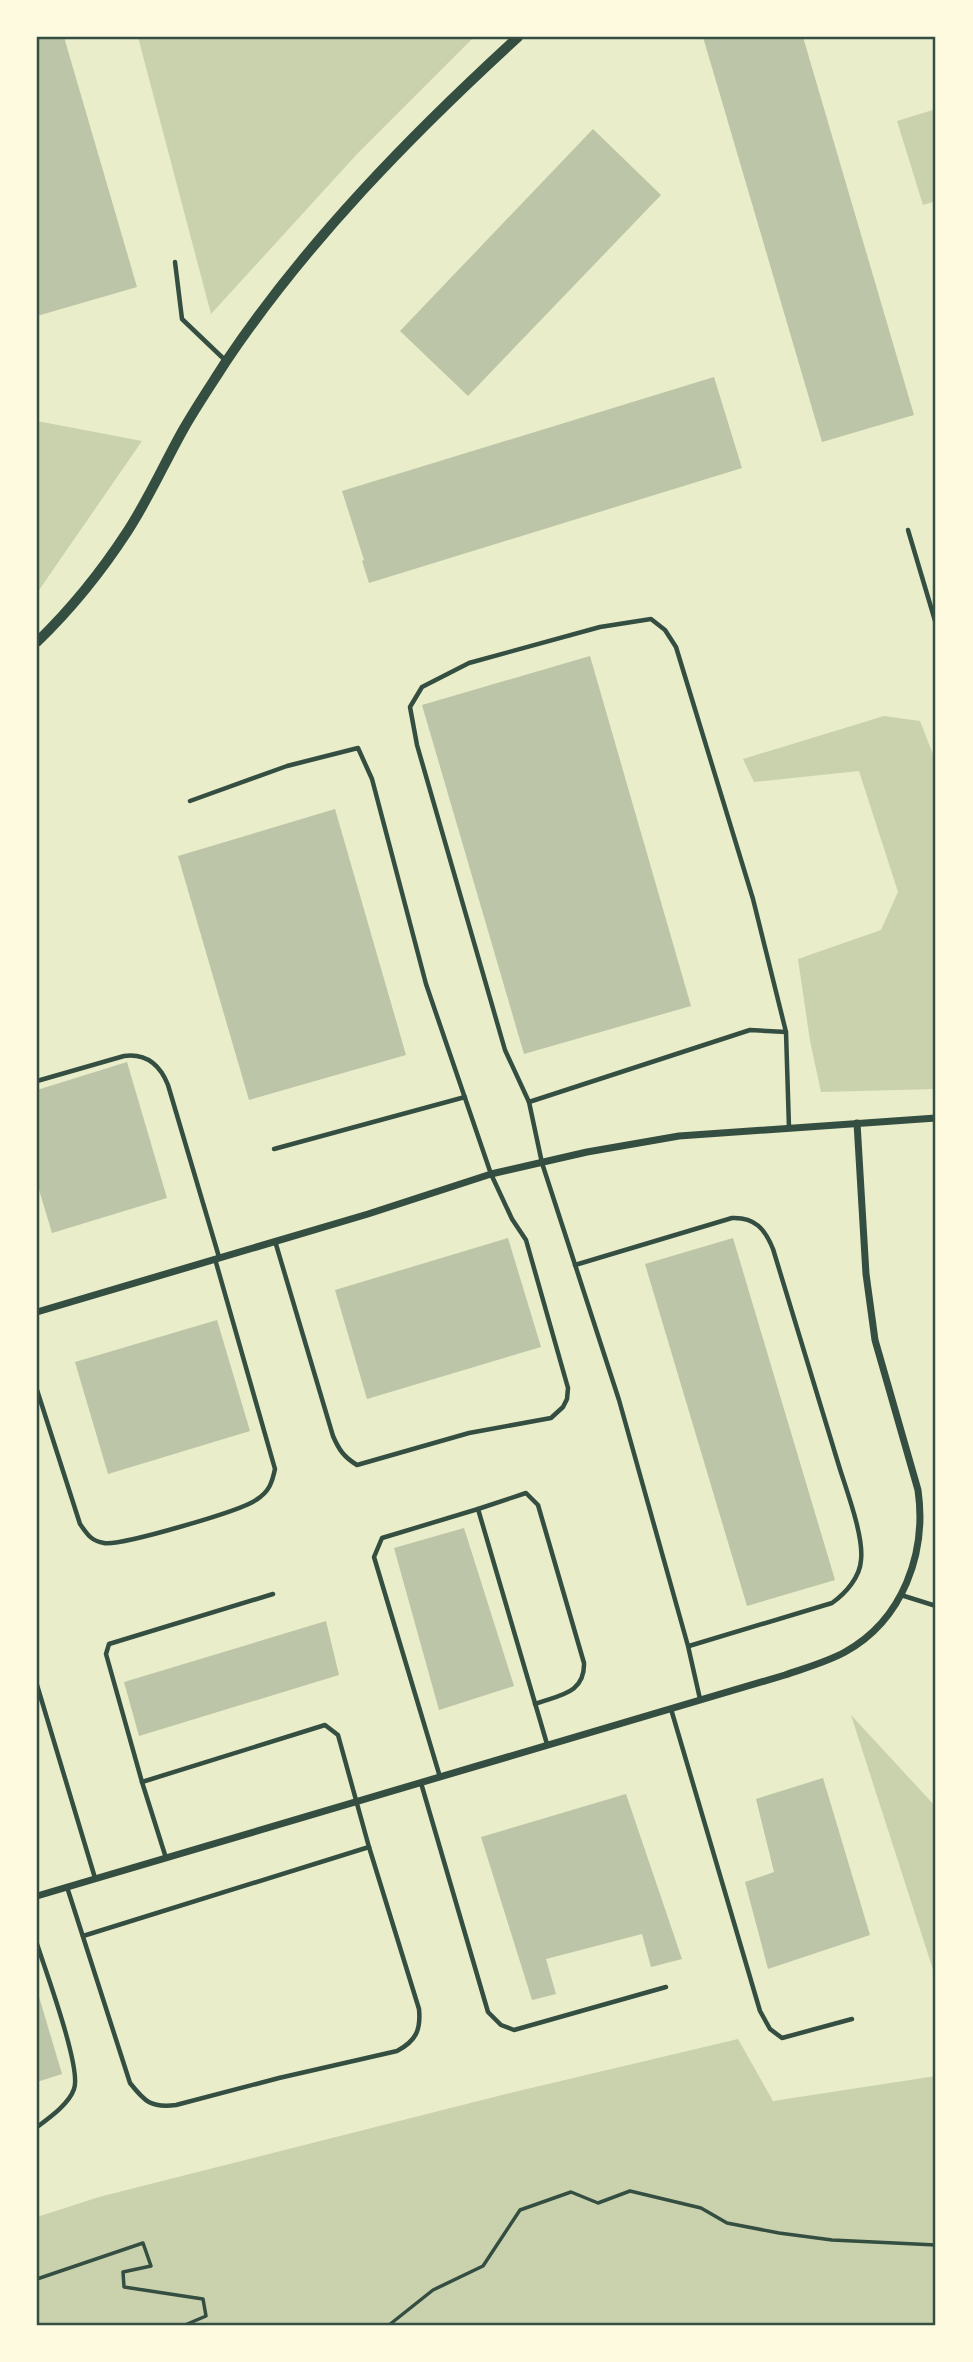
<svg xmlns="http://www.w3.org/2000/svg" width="973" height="2362" viewBox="0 0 973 2362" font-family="Manrope,sans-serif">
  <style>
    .green { fill: #cad2ad }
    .building { fill: #bcc5a7 }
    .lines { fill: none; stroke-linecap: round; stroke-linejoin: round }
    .path { stroke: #344e41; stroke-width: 3.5 }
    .service { stroke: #344e41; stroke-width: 4.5 }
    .minor { stroke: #344e41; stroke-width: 7 }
    .tertiary { stroke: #344e41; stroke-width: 10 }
    .neatline { fill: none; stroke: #344e41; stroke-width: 2.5 }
  </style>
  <rect width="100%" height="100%" fill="#e9edc9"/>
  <!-- green -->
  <g class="green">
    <path d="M138 37H474L358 153 211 314Z"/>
    <path d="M936 109V201L923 205 897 121Z"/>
    <path d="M37 421 142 441 37 593Z"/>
    <path d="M884 716 920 721 936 762V1089L821 1092 810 1041 798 959 881 930 898 892 859 771 754 782 743 759Z"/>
    <path d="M851 1715 936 1807V1979Z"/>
    <path d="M738 2039 773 2101 936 2076V2325H37V2217L99 2197 502 2095Z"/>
  </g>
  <!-- building -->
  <g class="building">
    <path d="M37 37H64L137 287 37 316Z"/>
    <path d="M703 37H803L914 415 822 442Z"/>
    <path d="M593 129 661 195 468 396 400 331Z"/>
    <path d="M714 377 742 468 369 583 362 561 364 560 342 491Z"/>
    <path d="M590 656 691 1006 524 1054 422 705Z"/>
    <path d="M335 809 406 1055 249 1100 178 856Z"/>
    <path d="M127 1062 167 1198 52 1233 37 1183V1090Z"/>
    <path d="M508 1238 541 1347 367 1399 335 1290Z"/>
    <path d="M733 1238 835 1580 747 1606 645 1264Z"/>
    <path d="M217 1320 250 1431 108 1474 75 1362Z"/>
    <path d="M464 1528 514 1686 439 1710 394 1548Z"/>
    <path d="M326 1621 339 1675 139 1736 124 1682Z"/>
    <path d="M823 1778 870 1935 768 1969 745 1882 774 1872 756 1799Z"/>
    <path d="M626 1794 682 1959 651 1967 642 1934 546 1959 556 1994 532 2000 481 1837Z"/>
    <path d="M37 1990 62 2074 37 2082Z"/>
  </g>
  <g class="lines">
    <!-- path -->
    <g class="path">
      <path d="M37 2279 143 2243 151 2266 123 2272 124 2287 203 2299 206 2316 185 2325"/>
      <path d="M385 2325H389L433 2290 483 2266 520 2210 571 2192 598 2203 630 2191 701 2208 727 2223 779 2233 832 2240 936 2245"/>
    </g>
    <!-- service -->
    <g class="service">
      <path d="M175 262 182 319 226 361"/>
      <path d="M908 530 936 624"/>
      <path d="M190 801 287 766 358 748 372 779 426 984 491 1174 512 1219 526 1240 568 1388 567 1399 563 1407 551 1418 469 1433 357 1465C344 1457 339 1450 333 1436L275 1241"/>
      <path d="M37 1081 124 1056C147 1053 160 1065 168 1085L219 1257"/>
      <path d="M529 1102 505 1050 417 745 410 707 422 687 469 663 600 627 651 619 665 630 676 647 753 899 786 1032 789 1128"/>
      <path d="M274 1149 465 1097"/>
      <path d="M575 1265 732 1218C755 1217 765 1229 773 1249 795 1321 817 1393 839 1466 846 1489 864 1536 861 1560 860 1577 846 1593 832 1603L689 1646"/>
      <path d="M37 1390 80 1524C87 1534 91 1541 104 1543 121 1546 240 1511 256 1500 269 1492 272 1483 275 1469L215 1259"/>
      <path d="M478 1509 526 1493 538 1505 584 1663C585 1694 559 1695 535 1704"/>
      <path d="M901 1595 936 1606"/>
      <path d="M37 1685 95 1878"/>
      <path d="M700 1699 688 1646 619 1400 542 1163 529 1102 750 1030 786 1032"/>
      <path d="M671 1709 760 2011 770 2029 782 2038 852 2019"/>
      <path d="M440 1777 374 1557 382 1538 478 1509 547 1744"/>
      <path d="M421 1783 488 2012 501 2025 514 2030 666 1987"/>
      <path d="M166 1858 142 1782 106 1654 109 1644 273 1594"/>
      <path d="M67 1887 130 2083C145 2102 151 2108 176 2105L279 2078 397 2051C416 2041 421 2030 419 2009L369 1847 338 1735 325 1725 142 1782"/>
      <path d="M83 1936 369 1847"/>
      <path d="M37 1944C45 1969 82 2069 74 2089 69 2104 49 2118 37 2127"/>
    </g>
    <!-- minor -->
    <g class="minor">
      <path d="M37 1312 368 1214 491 1174 587 1152 679 1136 936 1118"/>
      <path d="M37 1896 785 1675C805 1668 827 1662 845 1652 903 1620 927 1553 918 1490L875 1340 866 1274 857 1123"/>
    </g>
    <!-- tertiary -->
    <path class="tertiary" d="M37 642C71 609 101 572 127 532 148 500 164 464 183 430 196 407 211 385 225 363 306 242 411 135 518 37"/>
  </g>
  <!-- border -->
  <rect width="973" height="2362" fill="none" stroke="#fefae0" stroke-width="77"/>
  <rect x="38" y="38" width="896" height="2286" class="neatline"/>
</svg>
